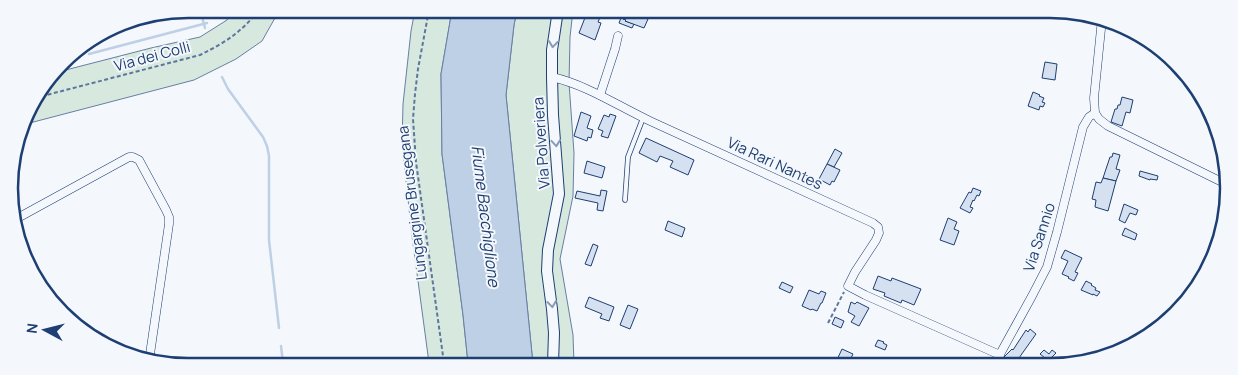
<svg xmlns="http://www.w3.org/2000/svg" width="1238" height="375" viewBox="0 0 1238 375" font-family="Manrope,sans-serif">
  <style>
    .green { fill: #d7e8df; stroke: #687fa3 }
    .water { fill: #bed0e5; stroke: #687fa3 }
    .lines { fill: none; stroke-linecap: round; stroke-linejoin: round }
    .stream { stroke: #bed0e5; stroke-width: 2.5 }
    .building { fill: #d5e0f0; stroke: #1d3f73 }
    .service-casing { stroke: #1d3f73; stroke-width: 5.5 }
    .minor-casing { stroke: #1d3f73; stroke-width: 9 }
    .tertiary-casing { stroke: #1d3f73; stroke-width: 12 }
    .path { stroke: #5e769c; stroke-width: 2; stroke-dasharray: 4 2.5; stroke-linecap: butt }
    .service { stroke: #f4f7fb; stroke-width: 4 }
    .minor { stroke: #f4f7fb; stroke-width: 8 }
    .tertiary { stroke: #f4f7fb; stroke-width: 10 }
    .oneway { stroke: #889bb7 }
    .labels { text-anchor: middle; dominant-baseline: central; stroke-width: 4; stroke-linejoin: round; paint-order: stroke }
    .street-label { font-size: 15px; fill: #1d3f73; stroke: #f4f7fb }
    .water-label { font-size: 16px; font-style: italic; fill: #1d3f73; stroke: #f4f7fb }
    .rim { fill: none; stroke: #1d3f73; stroke-width: 2.5 }
  </style>
  <rect width="100%" height="100%" fill="#f4f7fb"/>
  <!-- green -->
  <g class="green">
    <path d="M232 9H280L262 41 236 59 194 80 22 125 27 108 54 73 151 48 200 37 227 20Z"/>
    <path d="M415 10H452L441 74 442 154 463 315 468 363H429L412 236 402 144 403 104 411 31Z"/>
    <path d="M517 10H573L570 37 569 83 574 153 573 196 560 259 573 335 574 364H533L506 95 514 25Z"/>
  </g>
  <!-- water -->
  <path class="water" d="M452 10H517L514 25 506 95 533 364 468 363 463 315 442 154 441 74Z"/>
  <g class="lines">
    <!-- stream -->
    <g class="stream">
      <path d="M200 9 205 28"/>
      <path d="M218 17 228 9"/>
      <path d="M89 54 207 23"/>
      <path d="M64 61 77 57"/>
      <path d="M222 77 228 89 263 137 267 146 269 156V240L279 328"/>
      <path d="M281 346 283 363"/>
    </g>
  </g>
  <!-- building -->
  <g class="building">
    <path d="M588 10 601 15 598 22 601 23 595 40 579 33Z"/>
    <path d="M624 10 626 11 623 19 626 20 625 21 634 24 632 28 619 23Z"/>
    <path d="M626 11 648 19 644 28 625 21 626 20 623 19Z"/>
    <path d="M1045 62 1057 64 1055 80 1042 78Z"/>
    <path d="M1033 92 1040 95 1039 96 1044 98 1042 102 1045 103 1043 107 1040 106 1039 110 1028 106Z"/>
    <path d="M1122 97 1133 100 1130 113 1126 112 1122 126 1111 122 1115 109H1117L1118 105H1120Z"/>
    <path d="M581 112 591 116 587 128 593 130 591 138 588 137 587 141 574 136Z"/>
    <path d="M610 114 616 116 608 138 601 136 603 131 598 129 604 115 609 117Z"/>
    <path d="M646 138 694 160 688 175 670 167 673 161 660 156 657 162 639 153Z"/>
    <path d="M835 149 842 153 834 167 827 164Z"/>
    <path d="M1113 153 1120 155 1116 169 1120 170 1116 181 1103 178 1110 157H1112Z"/>
    <path d="M587 161 605 167 602 178 584 173Z"/>
    <path d="M827 164 840 170 834 182 832 181 830 185 819 179Z"/>
    <path d="M1140 171 1158 176 1157 180 1150 179V180L1139 176Z"/>
    <path d="M1103 178 1116 181 1108 211 1095 207 1096 200 1092 199 1096 182 1101 183Z"/>
    <path d="M973 188 981 191 979 196 977 195 974 201 973 200 970 207 973 208 970 213 960 208 969 192 971 193Z"/>
    <path d="M601 190 607 191 603 211 597 210 598 203 575 198 577 191 600 196Z"/>
    <path d="M1124 204 1138 210 1136 215 1130 213 1125 223 1119 220Z"/>
    <path d="M948 218 957 222 954 229 959 231 954 245 940 240Z"/>
    <path d="M668 221 685 228 682 237 665 230Z"/>
    <path d="M1125 228 1137 234 1135 240 1122 235Z"/>
    <path d="M593 244 598 246 591 266 585 264Z"/>
    <path d="M1065 250 1082 258 1075 272 1078 273 1074 281 1068 278 1069 277 1062 274 1068 261 1061 258Z"/>
    <path d="M878 276 891 281 892 278 921 289 914 305 902 300 901 303 884 296 885 293 873 289Z"/>
    <path d="M1086 281 1092 284 1091 285 1096 288 1095 290 1100 292 1097 296 1093 294V295L1081 290Z"/>
    <path d="M782 282 793 287 790 293 779 288Z"/>
    <path d="M809 290 819 294 821 291 826 293 822 303H821L817 311 812 309 811 310 802 306Z"/>
    <path d="M589 297 614 307 609 321 600 318 602 314 585 307Z"/>
    <path d="M851 302 855 304 857 302 869 308 859 326 851 322 855 316 848 312Z"/>
    <path d="M628 305 638 309 630 329 620 325Z"/>
    <path d="M835 317 844 321 841 328 832 324Z"/>
    <path d="M1030 329 1036 334 1014 365 1004 357 1012 349 1013 350 1026 330 1028 332Z"/>
    <path d="M878 340 884 342 883 343 887 345 885 350 875 346Z"/>
    <path d="M842 349 853 354 848 364H835Z"/>
    <path d="M1044 350 1049 354 1052 350 1056 353 1052 357 1059 361 1056 365 1050 362 1040 354Z"/>
  </g>
  <g class="lines">
    <!-- service casing -->
    <g class="service-casing">
      <path id="service" d="M625 200 628 157 643 118"/>
    </g>
    <!-- minor casing -->
    <g class="minor-casing">
      <g id="minor">
        <path d="M1102 19 1094 98 1095 113 1099 119 1108 126 1226 184"/>
        <path d="M552 77C587 85 618 106 650 121 724 155 798 189 873 223L878 227 879 233 876 240 855 272 848 286 865 295 1000 355"/>
        <path d="M600 95 615 49 618 36"/>
        <path d="M14 220 129 157H133L139 160 166 210 169 217V224L149 361"/>
        <path d="M994 365 1032 296 1047 267 1057 232 1083 127 1089 117 1095 113"/>
      </g>
    </g>
    <!-- tertiary casing -->
    <g class="tertiary-casing">
      <path id="tertiary" d="M553 364 554 333 552 309 547 271 548 250 559 194 553 115 552 77V50L558 10"/>
    </g>
    <!-- path -->
    <g class="path">
      <path d="M429 10 418 69 415 94 413 119 416 162 444 363"/>
      <path d="M35 98 200 55C228 41 240 33 260 9"/>
      <path d="M828 323 844 292"/>
    </g>
    <!-- service -->
    <use href="#service" class="service"/>
    <!-- minor -->
    <use href="#minor" class="minor"/>
    <!-- tertiary -->
    <use href="#tertiary" class="tertiary"/>
  </g>
  <!-- one-way arrows -->
  <defs><path id="oneway-chevron" d="M-2-3.5L2.5 0L-2 3.5" fill="none" stroke-width="1.6" stroke-linecap="round" stroke-linejoin="round" transform="scale(1.25)"/></defs>
  <g class="oneway">
    <use href="#oneway-chevron" transform="translate(553 44) rotate(96)"/>
    <use href="#oneway-chevron" transform="translate(556 143) rotate(85)"/>
    <use href="#oneway-chevron" transform="translate(552 304) rotate(83)"/>
  </g>
  <g class="labels">
    <!-- street labels -->
    <g class="street-label">
      <text transform="translate(152 56) rotate(-15)">Via dei Colli</text>
      <text transform="translate(541 143) rotate(-94)">Via Polveriera</text>
      <text transform="translate(775 163) rotate(25)">Via Rari Nantes</text>
      <text transform="translate(412 203) rotate(-97)">Lungargine Brusegana</text>
      <text transform="translate(1039 237) rotate(-72)">Via Sannio</text>
    </g>
    <!-- water labels -->
    <g class="water-label">
      <text transform="translate(486 216) rotate(83)">Fiume Bacchiglione</text>
    </g>
  </g>
  <!-- crop -->
  <path d="M0 0H1238V375H0ZM188 18H1050A170 170 0 0 1 1220 188V188A170 170 0 0 1 1050 358H188A170 170 0 0 1 18 188V188A170 170 0 0 1 188 18Z" fill="#f4f7fb" fill-rule="evenodd"/>
  <path class="rim" d="M188 18H1050A170 170 0 0 1 1220 188V188A170 170 0 0 1 1050 358H188A170 170 0 0 1 18 188V188A170 170 0 0 1 188 18Z"/>
  <!-- north arrow -->
  <g transform="translate(45 330) rotate(277)" stroke="#f4f7fb" stroke-width="4" paint-order="stroke">
  <path d="M0-4L9 19L0 12L-9 19Z" fill="#1d3f73"/>
  <text y="-8" font-size="14" font-weight="bold" text-anchor="middle" fill="#1d3f73">N</text>
  </g>
</svg>
